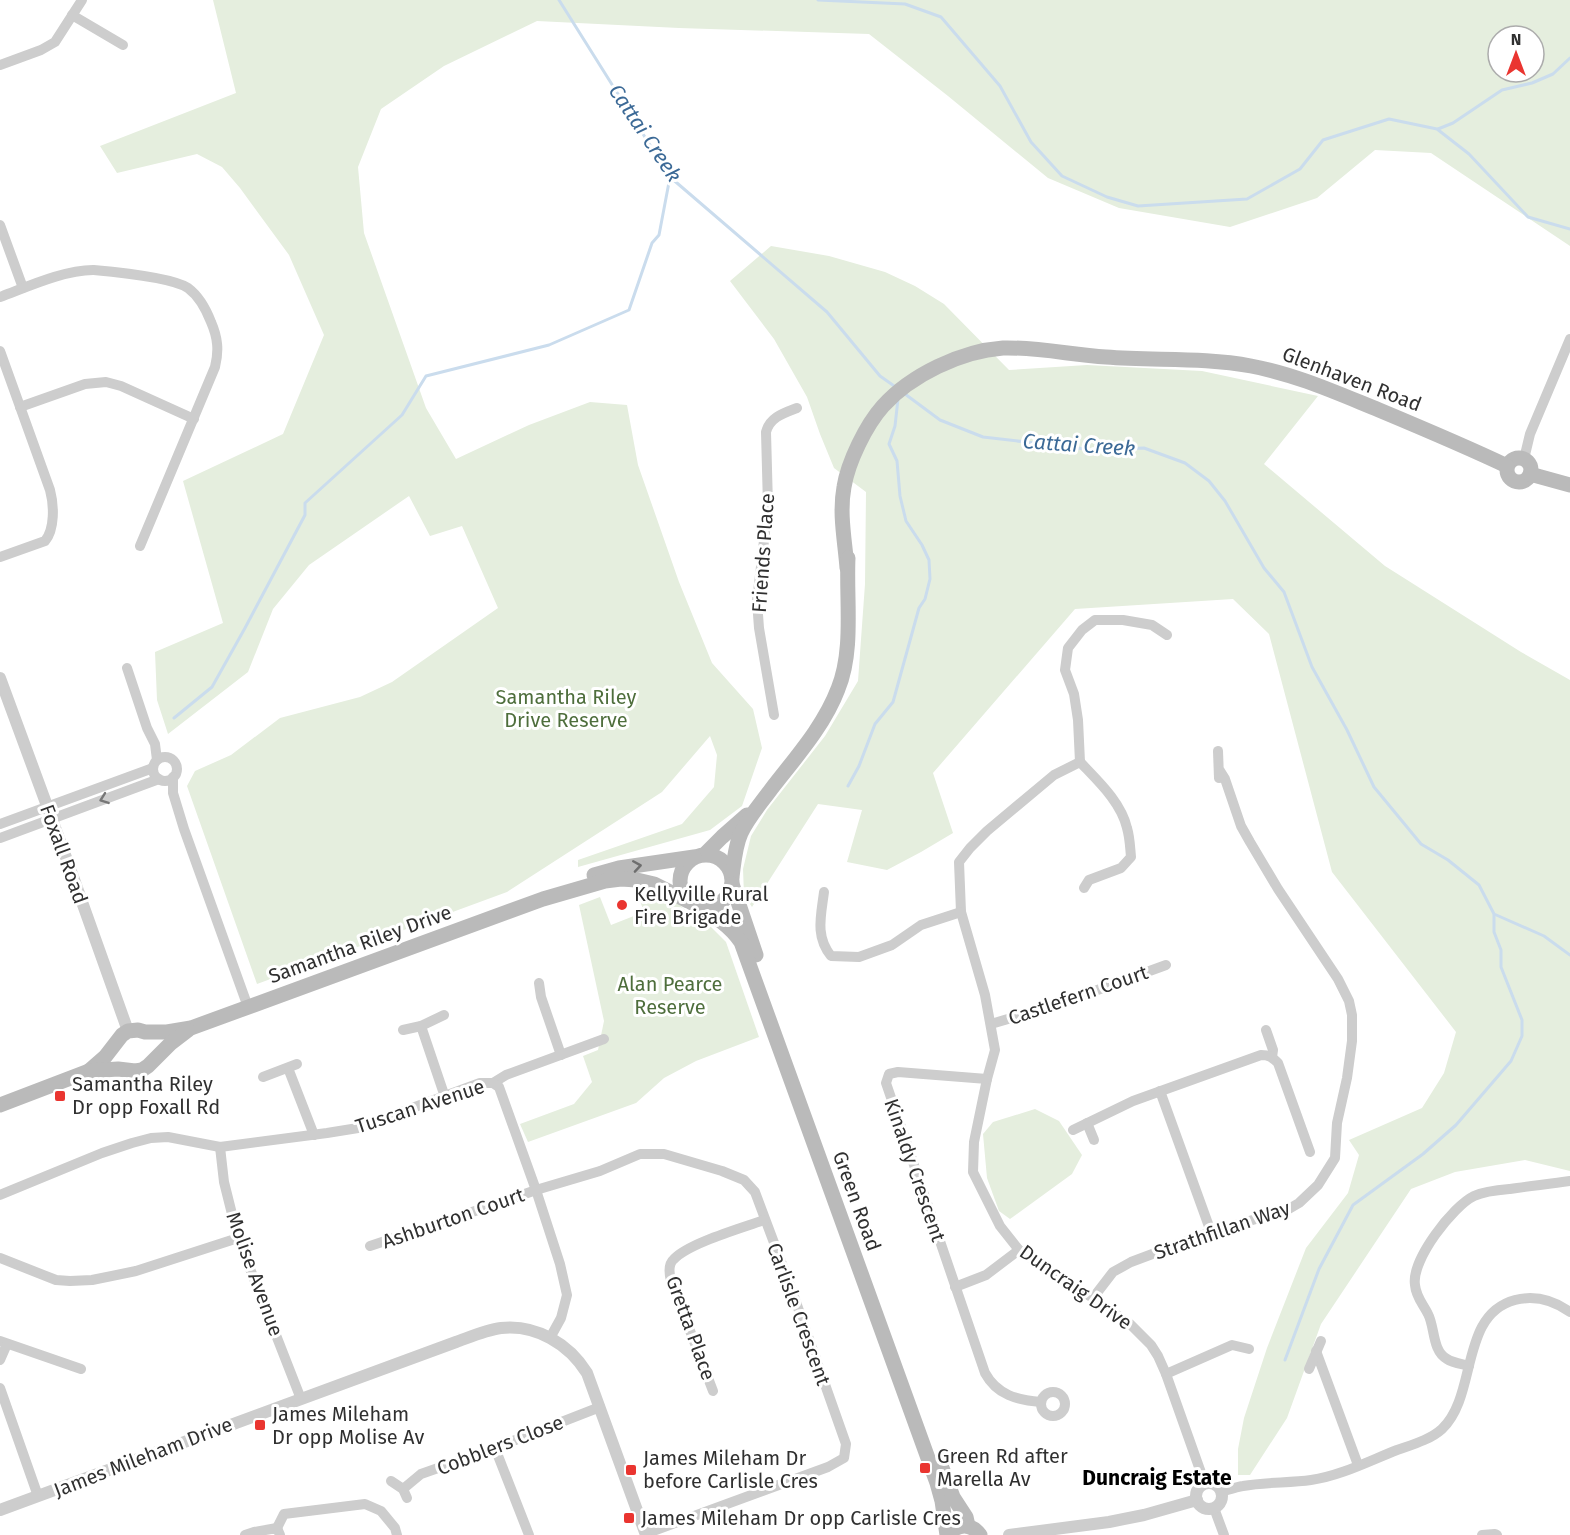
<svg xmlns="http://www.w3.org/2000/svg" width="1570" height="1535" viewBox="0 0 1570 1535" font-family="'Fira Sans',sans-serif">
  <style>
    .green { fill: #e5eede; fill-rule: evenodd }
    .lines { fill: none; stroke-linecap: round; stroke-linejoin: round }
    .stream { stroke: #cadced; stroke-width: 3 }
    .minor { stroke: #cdcdcd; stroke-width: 10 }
    .tertiary { stroke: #cdcdcd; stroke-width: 12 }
    .secondary { stroke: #bababa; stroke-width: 15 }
    .oneway { stroke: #777 }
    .oneway2 { stroke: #6e6e6e }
    .poi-dot { fill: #ea3530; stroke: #fff; stroke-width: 2 }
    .labels { text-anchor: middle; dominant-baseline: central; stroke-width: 6; stroke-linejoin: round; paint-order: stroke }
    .street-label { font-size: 20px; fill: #303030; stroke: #fff }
    .park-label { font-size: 20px; fill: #4e6e3c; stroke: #fff }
    .poi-label { font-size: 20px; fill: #303030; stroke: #fff; text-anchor: start }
    .water-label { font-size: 21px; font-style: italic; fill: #3b6996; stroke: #fff }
    .neighbourhood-label { font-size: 21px; font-weight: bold; fill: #000; stroke: #fff }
  </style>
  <rect width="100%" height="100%" fill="#fff"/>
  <!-- green -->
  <g class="green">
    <path d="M213 0H1570V246L1431 153 1375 150 1317 198 1230 227 1119 208 1048 178 948 96 869 34 679 28 537 21 444 66 381 109 358 167 364 233 426 408 456 459 529 425 590 402 627 405 638 465 679 582 712 663 753 709 762 748 742 806 710 830 578 867V860L682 824 714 787 717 755 710 736 662 792 507 892 257 984 187 786 195 771 231 755 280 718 360 697 392 682 498 608 462 526 430 536 409 496 309 565 273 609 248 672 168 734 157 700 155 652 223 623 183 481 283 434 324 335 289 255 240 188 222 167 197 154 117 173 100 146 236 93ZM1498 36H1534V72H1498Z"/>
    <path d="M771 246 829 256 885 272 915 286 944 304 1009 370 1087 365 1202 371 1318 396 1264 464 1385 566 1521 652 1570 680V1171L1525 1160 1455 1172 1411 1189 1321 1324 1287 1418 1250 1475H1238V1449L1244 1418 1267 1348 1306 1248 1348 1193 1359 1155 1349 1140 1422 1108 1444 1073 1456 1032 1332 872 1269 634 1233 599 1075 609 933 773 953 833 921 852 887 870 847 862 862 810 818 804 752 907 744 895 743 869 751 836 767 810 825 736 858 681 865 584 866 492 834 468 820 434 807 397 774 339 730 281Z"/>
    <path d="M636 890 669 895 685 910 699 915 726 942 759 1037 696 1061 664 1078 636 1103 528 1142 520 1124 574 1104 592 1082 583 1056 598 1050 604 1021 579 905 600 897 611 925 644 912Z"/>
    <path d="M1035 1109 1059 1121 1082 1155 1072 1174 1010 1219 999 1211 987 1178 983 1134 993 1122Z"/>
  </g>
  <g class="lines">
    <!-- stream -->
    <g class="stream">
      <path d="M559 0 670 177 827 312 880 376 897 388"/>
      <path d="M818 0 905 4 941 17 1000 86 1031 142 1062 176 1107 197 1138 206 1247 199 1300 169 1323 140 1389 119 1437 129 1469 154 1528 217 1570 229"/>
      <path d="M1438 129 1453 123 1502 90 1532 83 1553 74 1570 58"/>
      <path d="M905 394 940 420 983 437 1094 450 1144 448 1185 463 1209 481 1225 501 1264 568 1284 592 1312 667 1347 730 1374 787 1421 844 1448 860 1479 885 1494 914 1544 936 1570 955"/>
      <path d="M174 718 212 687 245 628 305 515V503L402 415 426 376 549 345 629 310 652 243 659 235 670 177"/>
      <path d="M848 786 859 766 875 724 893 702 919 608 925 599 930 579 929 560 922 545 906 521 900 496 897 461 889 444 895 426 898 399"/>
      <path d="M1285 1360 1319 1269 1353 1205 1423 1154 1456 1125 1511 1061 1522 1036V1020L1501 967V950L1494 932V915"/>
    </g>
    <!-- minor -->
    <g class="minor">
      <path d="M72 15 123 45"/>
      <path d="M0 65 41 50 55 42 82 0"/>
      <path d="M0 225 23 288"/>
      <path d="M0 297C27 287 64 270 93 270 115 272 171 277 188 288 200 297 206 309 211 322 218 338 219 351 215 367L140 546"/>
      <path d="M0 351 50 490C54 505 55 529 45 541L0 557"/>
      <path d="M20 407 85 384 106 382 121 386 194 419"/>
      <path d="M1524 459 1530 434 1570 339"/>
      <path d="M127 668 147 728 155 744 157 760"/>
      <path d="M774 715 759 628 757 601 768 506 766 432C770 417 784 413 797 408"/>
      <path d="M1218 751 1219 778"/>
      <circle cx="165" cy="769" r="12"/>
      <path d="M1080 762 1054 775 987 831 970 848 959 862 961 912 985 995 995 1050 987 1079 974 1142 973 1172 1000 1226 1019 1250 1057 1276 1093 1298 1130 1324 1151 1345 1158 1356 1166 1374 1205 1484"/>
      <path d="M1080 762 1078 720 1074 694 1065 670 1068 648 1082 630 1095 620H1123L1152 625 1167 635"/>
      <path d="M1080 762C1098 781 1121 802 1127 828 1130 838 1130 847 1131 857L1121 868 1089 880 1084 888"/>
      <path d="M173 777V793L184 829 248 1007"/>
      <path d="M0 824 153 768"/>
      <path d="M0 838 159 779"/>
      <path d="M824 892C821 916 815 936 831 956L859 957 892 945 921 925 961 912"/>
      <path d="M539 983 541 997 561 1055"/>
      <path d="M991 1024 1059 1004 1166 965"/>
      <path d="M421 1026 445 1097"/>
      <path d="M403 1030 421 1026 444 1015"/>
      <path d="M1266 1030 1273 1050 1272 1057"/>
      <path d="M288 1068 314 1135"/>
      <path d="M263 1077 297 1064"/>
      <path d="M987 1079 898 1072 889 1074 886 1083 985 1373C997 1395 1017 1400 1041 1402"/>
      <path d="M493 1083 506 1075 604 1039"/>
      <path d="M1160 1091 1211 1232"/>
      <path d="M1087 1123 1094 1140"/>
      <path d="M1073 1130 1133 1101 1261 1055C1269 1055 1272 1057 1278 1063L1310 1152"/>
      <path d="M220 1147 224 1182 238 1238 301 1399"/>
      <path d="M0 1195 102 1153 132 1143 151 1138 168 1137 220 1147 327 1133 358 1128 480 1083H493L499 1087 536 1190 560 1264 567 1295 561 1318 550 1338"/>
      <path d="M370 1246 502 1202 536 1190 600 1171 640 1154H664L722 1171 744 1180 755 1192 791 1288 846 1444 844 1458 828 1467 645 1534"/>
      <path d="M0 1258 56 1280 70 1281 92 1280 136 1271 238 1238"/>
      <path d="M955 1287 986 1275 1019 1250"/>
      <path d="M1093 1298 1113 1272 1131 1262 1211 1232 1287 1210 1299 1203 1318 1185 1335 1158 1337 1123 1347 1078 1352 1041V1015L1349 1001 1338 979 1278 889 1250 842 1241 826 1225 779 1220 771"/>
      <path d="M0 1341 81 1369"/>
      <path d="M1316 1351 1358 1465"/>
      <path d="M0 1360 7 1344"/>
      <path d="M1469 1366C1462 1364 1453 1363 1447 1359 1432 1351 1435 1327 1428 1314 1423 1304 1416 1297 1415 1285 1411 1260 1453 1206 1474 1196 1485 1191 1498 1190 1510 1189 1530 1186 1550 1184 1570 1181"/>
      <path d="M1309 1369 1321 1341"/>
      <path d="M1166 1374 1232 1345 1249 1349"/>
      <path d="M0 1388 38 1496"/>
      <path d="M713 1391 671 1281C669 1273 668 1264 674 1259 689 1243 742 1228 764 1220"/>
      <circle cx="1053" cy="1404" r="12"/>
      <path d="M495 1448 529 1535"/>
      <path d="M391 1481 403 1489 407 1498"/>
      <path d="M403 1489 421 1474 495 1448 600 1407"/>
      <path d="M1221 1492C1228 1490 1236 1487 1243 1486 1265 1482 1289 1483 1311 1480 1340 1476 1369 1461 1397 1450 1411 1445 1430 1440 1442 1429 1478 1395 1459 1315 1515 1300 1535 1295 1553 1300 1570 1312"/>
      <path d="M1214 1508 1224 1535"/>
      <path d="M277 1528 284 1514 365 1504 381 1511 395 1528 397 1535"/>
      <path d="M245 1535 254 1532 277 1528 280 1535"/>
      <path d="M1482 1535 1495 1534 1497 1535"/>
    </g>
    <!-- tertiary -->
    <g class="tertiary">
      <path d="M0 678 71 871 128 1031"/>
      <circle cx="1209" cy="1496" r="13"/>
      <path d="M0 1510 456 1342C470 1337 486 1330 501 1328 536 1324 569 1344 587 1373L646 1535"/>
      <path d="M1009 1535 1109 1522 1144 1515 1197 1500"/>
    </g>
    <!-- secondary -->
    <g class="secondary">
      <circle cx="1519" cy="470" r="12"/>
      <path d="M1530 474 1570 485"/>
      <path d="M847 568C845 541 839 514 844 487 848 462 866 425 883 406 911 375 961 351 1003 348 1038 347 1072 355 1106 357 1154 361 1203 357 1251 366 1295 374 1337 393 1379 410 1422 428 1465 446 1507 466"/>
      <path d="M705 854 722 837 747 815"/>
      <circle cx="706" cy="881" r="26"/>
      <path d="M594 875 619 868 694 857"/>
      <path d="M732 877C734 862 735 846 741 833 749 816 762 802 772 788 796 757 824 726 838 689 854 650 846 600 848 558"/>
      <path d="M732 884 756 955"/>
      <path d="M694 904C712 915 729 924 741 942L937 1483 942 1501 947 1535"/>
      <path d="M89 1071 105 1057 122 1035 128 1031 138 1030 145 1032H167L191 1028 543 899 605 881 621 879 637 880 654 884 688 901"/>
      <path d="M0 1105 89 1071 118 1069 135 1071 142 1070 148 1066 171 1043 188 1030"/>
      <path d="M942 1468 953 1497 966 1517 968 1526"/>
      <path d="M948 1535C958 1523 971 1523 980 1535"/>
    </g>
  </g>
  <!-- one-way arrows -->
  <defs><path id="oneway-chevron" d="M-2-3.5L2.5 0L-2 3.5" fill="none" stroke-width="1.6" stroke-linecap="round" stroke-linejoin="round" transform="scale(1.5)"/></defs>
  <use class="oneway" href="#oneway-chevron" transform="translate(104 799) rotate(160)"/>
  <use class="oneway2" href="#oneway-chevron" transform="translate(637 866) rotate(-9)"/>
  <!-- markers -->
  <g class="poi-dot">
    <circle cx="622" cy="905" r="6"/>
    <rect x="54" y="1090" width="12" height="12" rx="3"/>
    <rect x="254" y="1419" width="12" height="12" rx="3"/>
    <rect x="919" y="1462" width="12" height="12" rx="3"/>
    <rect x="625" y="1464" width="12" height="12" rx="3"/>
    <rect x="623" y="1512" width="12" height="12" rx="3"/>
  </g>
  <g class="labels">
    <!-- street labels -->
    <g class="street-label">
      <text transform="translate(1352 379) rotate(21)">Glenhaven Road</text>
      <text transform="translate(763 553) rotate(-86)">Friends Place</text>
      <text transform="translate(64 854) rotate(70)">Foxall Road</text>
      <text transform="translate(360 944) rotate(-20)">Samantha Riley Drive</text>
      <text transform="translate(1078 995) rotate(-19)">Castlefern Court</text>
      <text transform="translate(420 1106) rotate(-18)">Tuscan Avenue</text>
      <text transform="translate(915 1170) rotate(71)">Kinaldy Crescent</text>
      <text transform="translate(857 1201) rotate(70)">Green Road</text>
      <text transform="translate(453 1218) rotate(-19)">Ashburton Court</text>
      <text transform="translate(1222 1230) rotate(-19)">Strathfillan Way</text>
      <text transform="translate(255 1274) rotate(70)">Molise Avenue</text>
      <text transform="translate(1076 1287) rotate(35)">Duncraig Drive</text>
      <text transform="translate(799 1314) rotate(70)">Carlisle Crescent</text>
      <text transform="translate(691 1328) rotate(70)">Gretta Place</text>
      <text transform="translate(500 1445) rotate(-21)">Cobblers Close</text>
      <text transform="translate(143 1457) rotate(-21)">James Mileham Drive</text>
    </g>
    <!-- park labels -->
    <g class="park-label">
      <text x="566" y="697">Samantha Riley<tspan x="566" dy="23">Drive Reserve</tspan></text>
      <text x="670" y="984">Alan Pearce<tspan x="670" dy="23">Reserve</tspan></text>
    </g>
    <!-- poi labels -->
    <g class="poi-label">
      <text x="634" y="894">Kellyville Rural<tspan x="634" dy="23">Fire Brigade</tspan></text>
      <text x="72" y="1084">Samantha Riley<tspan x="72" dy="23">Dr opp Foxall Rd</tspan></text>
      <text x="272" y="1414">James Mileham<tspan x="272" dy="23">Dr opp Molise Av</tspan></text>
      <text x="937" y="1456">Green Rd after<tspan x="937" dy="23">Marella Av</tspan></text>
      <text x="643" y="1458">James Mileham Dr<tspan x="643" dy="23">before Carlisle Cres</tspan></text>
      <text x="641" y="1518">James Mileham Dr opp Carlisle Cres</text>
    </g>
    <!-- water labels -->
    <g class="water-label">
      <text transform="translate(645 133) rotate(56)">Cattai Creek</text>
      <text transform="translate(1079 445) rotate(4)">Cattai Creek</text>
    </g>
    <!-- neighbourhood labels -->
    <g class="neighbourhood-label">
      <text x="1157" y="1478">Duncraig Estate</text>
    </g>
  </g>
  <!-- north arrow -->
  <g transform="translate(1516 54)"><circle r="28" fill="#ffffff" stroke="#acacac" stroke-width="1.5"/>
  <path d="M0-4.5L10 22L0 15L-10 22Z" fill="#ea3530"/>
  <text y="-9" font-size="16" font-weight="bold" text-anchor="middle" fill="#303030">N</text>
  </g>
</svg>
